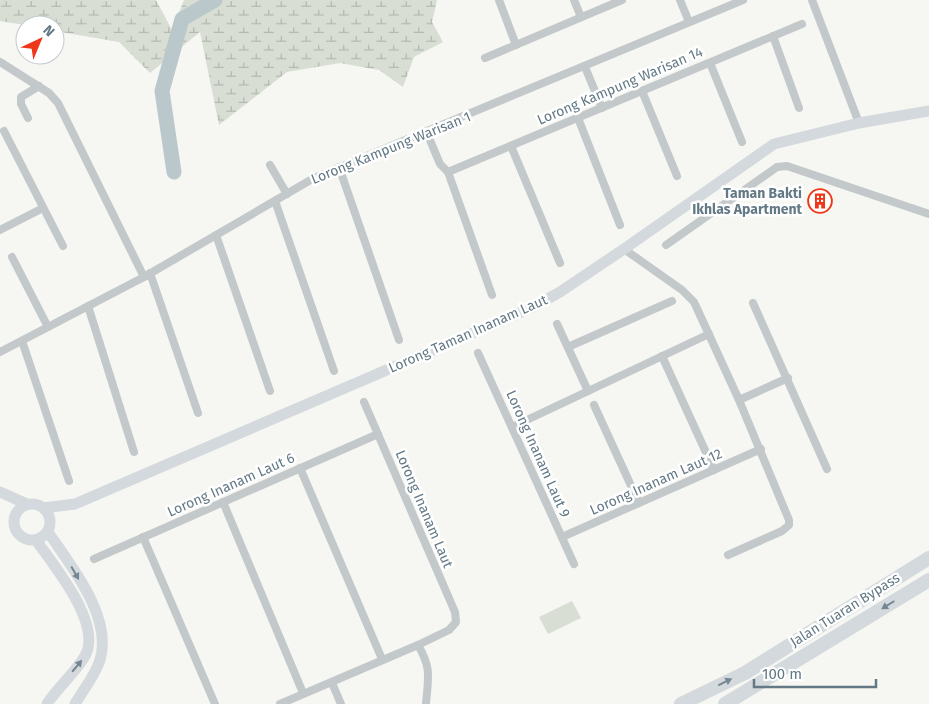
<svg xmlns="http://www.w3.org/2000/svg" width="929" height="704" viewBox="0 0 929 704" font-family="'Fira Sans',sans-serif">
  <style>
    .wetland { fill: url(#wetland-marsh) }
    .green { fill: #d8ded3 }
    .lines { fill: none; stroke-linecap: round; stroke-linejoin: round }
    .river { stroke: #bac8cc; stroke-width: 15 }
    .street { stroke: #c3c8ca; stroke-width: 8 }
    .secondary { stroke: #d4d9dd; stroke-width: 11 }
    .highway { stroke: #d4d9dd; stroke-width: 14 }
    .oneway { fill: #748792 }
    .labels { text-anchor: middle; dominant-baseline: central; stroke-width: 5; stroke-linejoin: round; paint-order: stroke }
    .street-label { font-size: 14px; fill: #637985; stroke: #fff }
    .poi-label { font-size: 14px; font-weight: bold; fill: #637985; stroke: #fff; text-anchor: end }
  </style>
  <defs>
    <pattern id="wetland-marsh" width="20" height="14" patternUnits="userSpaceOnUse" patternTransform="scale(1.25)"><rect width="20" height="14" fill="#d8ded3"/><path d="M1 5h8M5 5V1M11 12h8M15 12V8" fill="none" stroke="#b3b9b1"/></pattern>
  </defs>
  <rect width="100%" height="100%" fill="#f6f6f2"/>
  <!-- wetland -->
  <path class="wetland" d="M0 0H156L172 30 184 0H437L432 22 443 42 414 57 403 87 379 70 340 63 287 72 219 125 200 32 150 73 119 42 55 31V25H25L0 21Z"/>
  <!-- green -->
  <path class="green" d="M572 601 581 618 548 634 539 617Z"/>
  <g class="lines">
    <!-- river -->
    <path class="river" d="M174 172 162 91 182 19 215 0"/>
    <!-- street -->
    <g class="street">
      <path d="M499 0 516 45"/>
      <path d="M574 0 581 17"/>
      <path d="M680 0 689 22"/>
      <path d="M812 0 859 123"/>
      <path d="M773 36 799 108"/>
      <path d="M485 58 622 0"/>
      <path d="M0 62 49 93 58 103 144 277"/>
      <path d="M710 63 742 142"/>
      <path d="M585 67 602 108"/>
      <path d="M642 91 677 176"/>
      <path d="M28 118 21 104V97L39 86"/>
      <path d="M578 118 620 225"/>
      <path d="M4 131 63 246"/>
      <path d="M427 133 440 164 448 172 492 295"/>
      <path d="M511 146 560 263"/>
      <path d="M270 165 287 194"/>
      <path d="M339 167 399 340"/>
      <path d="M448 172 802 24"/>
      <path d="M275 201 334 371"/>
      <path d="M0 230 43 208"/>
      <path d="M216 235 270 391"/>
      <path d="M666 245 777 167 787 166 929 214"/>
      <path d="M624 249 682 290 694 302 739 400 789 520V525L782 531 728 555"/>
      <path d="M12 257 48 327"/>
      <path d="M150 273 198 413"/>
      <path d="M753 303 827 469"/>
      <path d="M88 306 134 452"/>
      <path d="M557 324 588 391"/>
      <path d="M22 341 69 481"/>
      <path d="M568 347 672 301"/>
      <path d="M0 352 144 277 314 178 743 0"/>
      <path d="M478 353 574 564"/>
      <path d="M662 356 714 470"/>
      <path d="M739 400 788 378"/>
      <path d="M594 405 639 503"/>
      <path d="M512 427 709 334"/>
      <path d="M300 468 382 659"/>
      <path d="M223 502 303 693"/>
      <path d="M143 537 215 704"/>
      <path d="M562 537 761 449"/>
      <path d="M94 559 378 434"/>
      <path d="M418 645C432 669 428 677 426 704"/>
      <path d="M332 683 341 704"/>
      <path d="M280 704 418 645 449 630 456 622 455 612 364 402"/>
    </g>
    <!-- secondary -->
    <g class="secondary">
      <path d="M0 492 27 504"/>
      <circle cx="32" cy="522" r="18"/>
      <path d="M43 508 75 504 533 307 560 292 624 249 774 144 859 123 929 111"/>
      <path d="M48 532C71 566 113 617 100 660 95 676 83 690 75 704"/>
      <path d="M36 540C54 566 103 624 85 656 75 673 58 687 47 704"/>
    </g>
    <!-- highway -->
    <g class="highway">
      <path d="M681 704 745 673 929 558"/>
      <path d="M725 704 929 580"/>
    </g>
  </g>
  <!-- one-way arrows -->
  <defs><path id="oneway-solid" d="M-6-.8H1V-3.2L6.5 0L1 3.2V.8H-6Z" transform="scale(1.25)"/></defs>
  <g class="oneway">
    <use href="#oneway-solid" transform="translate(75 573) rotate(60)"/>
    <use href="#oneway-solid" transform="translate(888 605) rotate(148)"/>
    <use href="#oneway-solid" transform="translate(77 666) rotate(-50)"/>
    <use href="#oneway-solid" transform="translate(725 682) rotate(-26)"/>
  </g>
  <!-- icons -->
  <defs>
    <g id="building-ring" transform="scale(1.25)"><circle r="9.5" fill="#fff" stroke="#ef3619" stroke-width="1.5"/><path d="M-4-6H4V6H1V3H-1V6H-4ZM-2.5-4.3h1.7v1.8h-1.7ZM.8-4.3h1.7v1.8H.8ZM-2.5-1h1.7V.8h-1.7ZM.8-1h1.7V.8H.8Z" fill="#ef3619"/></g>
  </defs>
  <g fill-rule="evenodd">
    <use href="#building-ring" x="820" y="201"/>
  </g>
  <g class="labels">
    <!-- street labels -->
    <g class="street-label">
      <text transform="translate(620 86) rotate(-23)">Lorong Kampung Warisan 14</text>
      <text transform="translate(391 148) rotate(-22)">Lorong Kampung Warisan 1</text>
      <text transform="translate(468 334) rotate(-24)">Lorong Taman Inanam Laut</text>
      <text transform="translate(538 454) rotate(66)">Lorong Inanam Laut 9</text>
      <text transform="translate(656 482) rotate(-24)">Lorong Inanam Laut 12</text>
      <text transform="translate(231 485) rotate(-24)">Lorong Inanam Laut 6</text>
      <text transform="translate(424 509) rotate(67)">Lorong Inanam Laut</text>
      <text transform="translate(845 610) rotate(-32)">Jalan Tuaran Bypass</text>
    </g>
    <!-- poi labels -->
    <g class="poi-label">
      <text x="802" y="193">Taman Bakti<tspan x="802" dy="16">Ikhlas Apartment</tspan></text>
    </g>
  </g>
  <!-- north arrow -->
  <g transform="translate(40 40) rotate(44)"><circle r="24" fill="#ffffff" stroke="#c1c9ce"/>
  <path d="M0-4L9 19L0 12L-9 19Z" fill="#ef3619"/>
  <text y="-8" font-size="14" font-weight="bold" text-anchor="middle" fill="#637985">N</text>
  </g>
  <!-- scale -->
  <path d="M754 679v8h122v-8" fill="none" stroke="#637985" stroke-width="2.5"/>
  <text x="762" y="679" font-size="15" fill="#637985" stroke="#ffffff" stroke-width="4" paint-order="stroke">100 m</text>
</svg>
